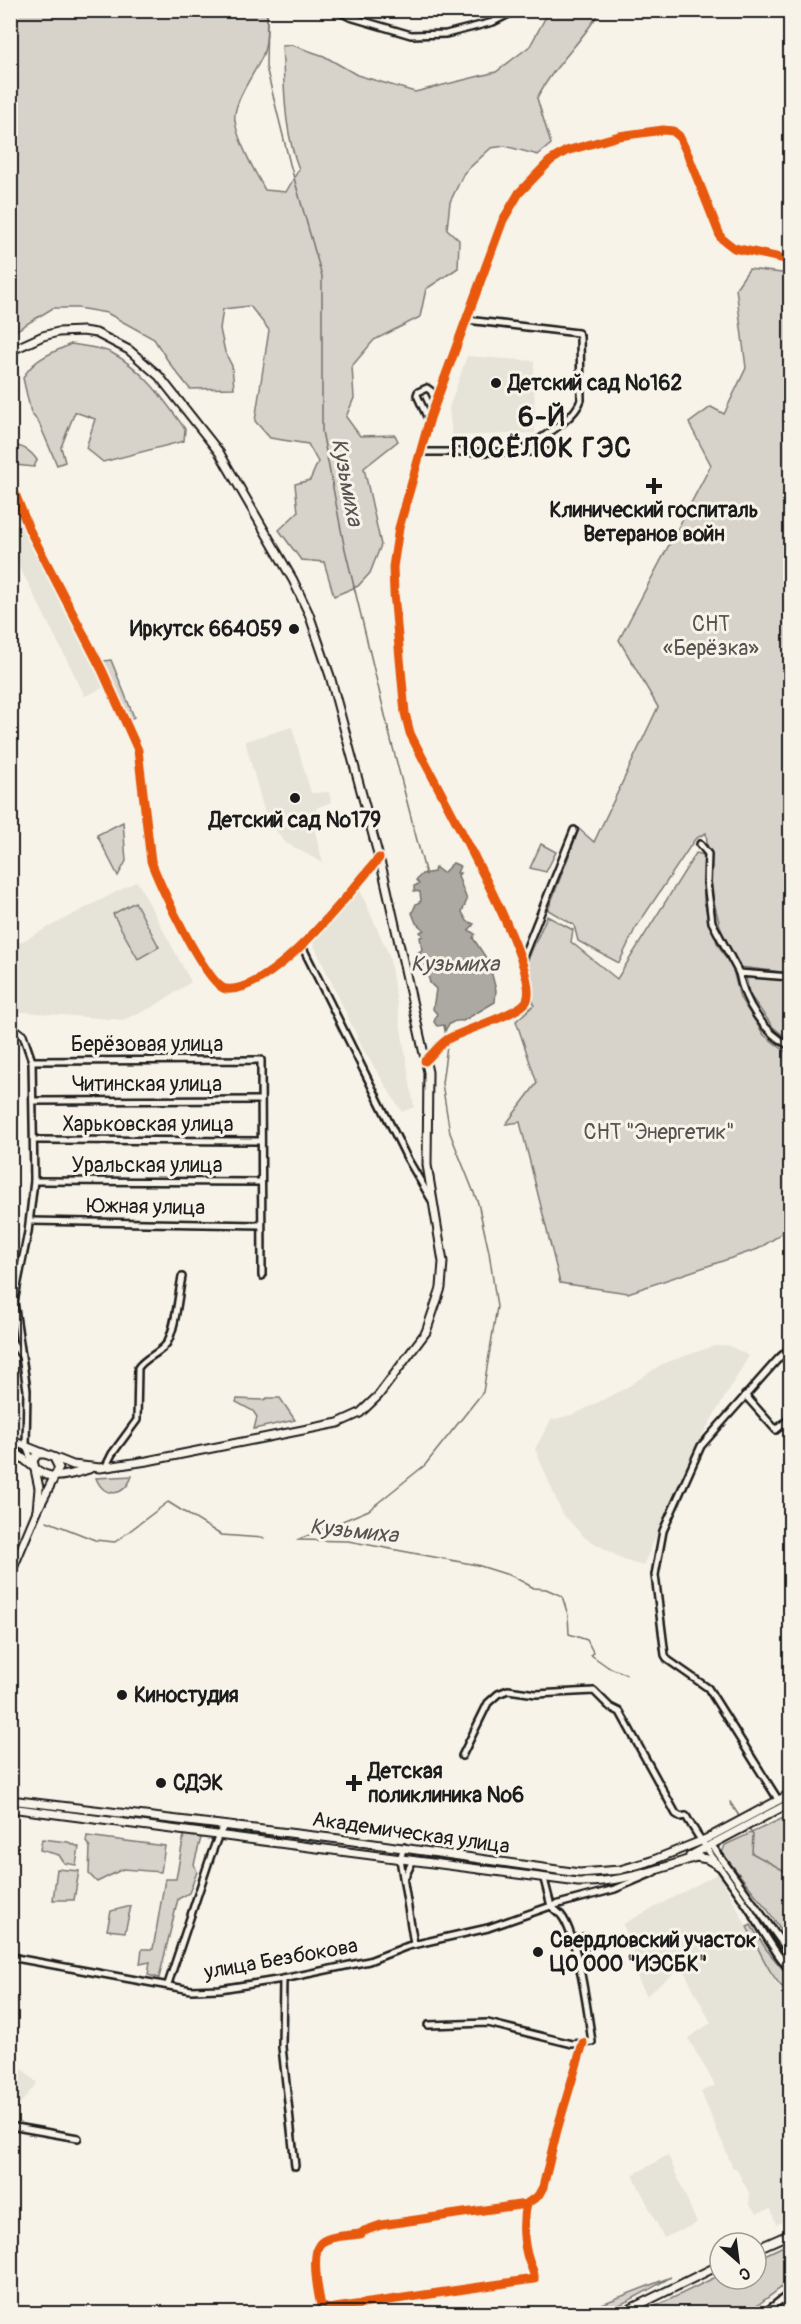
<svg xmlns="http://www.w3.org/2000/svg" width="801" height="2324" viewBox="0 0 801 2324" font-family="Pangolin,sans-serif">
  <style>
    .built { fill: #e6e3d9 }
    .green { fill: #d7d3cb; stroke: #7a7874; stroke-width: 1.5 }
    .water { fill: #aca9a2; stroke: #72716c; stroke-width: 1.5 }
    .lines { fill: none; stroke-linecap: round; stroke-linejoin: round }
    .stream { stroke: #72716c; stroke-width: 1.5 }
    .minor-casing { stroke: #1c1c1c; stroke-width: 10 }
    .major-casing { stroke: #1c1c1c; stroke-width: 11 }
    .minor { stroke: #f7f3e8; stroke-width: 5 }
    .major { stroke: #f7f3e8; stroke-width: 7 }
    .cycleway-casing { stroke: #f7f3e8; stroke-width: 13 }
    .cycleway { stroke: #e8590c; stroke-width: 9 }
    .poi-dot { fill: #1c1c1c; stroke: #f7f3e8; stroke-width: 2 }
    .labels { text-anchor: middle; dominant-baseline: central; stroke-width: 6; stroke-linejoin: round; paint-order: stroke }
    .poi-label { font-size: 21px; font-weight: bold; fill: #1c1c1c; stroke: #f7f3e8; text-anchor: start }
    .park-label { font-size: 21px; fill: #545351; stroke: #f7f3e8 }
    .street-label { font-size: 21px; fill: #1c1c1c; stroke: #f7f3e8 }
    .water-label { font-size: 22px; font-style: italic; fill: #565452; stroke: #f7f3e8 }
    .district-label { font-size: 27px; font-weight: bold; letter-spacing: 1.5px; fill: #1c1c1c; stroke: #f7f3e8 }
  </style>
  <rect width="100%" height="100%" fill="#f7f3e8"/>
  <filter id="ink" filterUnits="userSpaceOnUse"><feTurbulence type="fractalNoise" baseFrequency=".0167" numOctaves="2"/><feDisplacementMap in="SourceGraphic" scale="12" xChannelSelector="R" yChannelSelector="G"/><feConvolveMatrix kernelMatrix="1 2 1 2 8 2 1 2 1" color-interpolation-filters="sRGB"/></filter>
  <g filter="url(#ink)">
    <!-- built -->
    <g class="built">
      <path d="M467 356 534 361 535 433 452 436 449 408Z"/>
      <path d="M22 522 105 687 85 696 27 581 14 559 11 561V523L13 527Z"/>
      <path d="M292 727 311 793 329 792 331 802 316 808 317 812 311 816 323 863 286 843 271 825 265 814 245 741Z"/>
      <path d="M137 881 191 982 153 1007 123 1020 11 1011V947Z"/>
      <path d="M359 888 389 955 414 1107 402 1112 363 1049 312 941Z"/>
      <path d="M728 1345 749 1356 697 1444 643 1566 626 1561 584 1537 562 1513 535 1449 551 1420 575 1414 626 1388 662 1364 714 1346Z"/>
      <path d="M719 1873 776 1983 790 1997V2217L776 2225 771 2209 757 2213 749 2204 750 2195 736 2168H733L701 2092 715 2085 688 2038 711 2023 682 1967 646 1996 629 1959 634 1956 623 1924Z"/>
      <path d="M11 2058 37 2083 11 2115H10Z"/>
      <path d="M668 2155 697 2223 664 2238 633 2175Z"/>
    </g>
    <!-- green -->
    <g class="green">
      <path d="M11 10 267 11C267 25 268 43 262 57 255 73 232 103 235 121 238 142 255 172 265 190L286 192 299 169C283 129 285 88 282 46L292 45 324 56 357 75 415 92 496 72 530 46 549 11H600C582 42 554 65 537 98L551 144 538 155 505 146 491 148 464 173 450 202 447 229 459 240 458 268 426 289 420 317 374 340 352 366 354 398 346 417 360 436 395 435 398 441 364 468 381 545 370 573 358 586 334 596 324 562 301 560 279 530 298 512 295 484 310 480 318 462 308 444 270 438 255 421 269 330 250 306 223 309 220 329 225 352 232 366 234 388 190 389 170 364 154 339 107 313 78 308H53L12 333 10 329Z"/>
      <path d="M749 269 790 274V973L740 967 721 930 713 898 706 833 695 839 635 929 619 963 578 941 574 925 548 910 579 829 594 842 658 707 619 640 711 465 689 423 711 407 724 414 746 368 736 288Z"/>
      <path d="M71 344C84 346 100 347 112 353 144 370 165 401 185 429L184 441 103 462 86 448 95 419 75 412 61 447 65 462 57 465 39 423 31 413 23 378C34 358 52 353 71 344Z"/>
      <path d="M11 445C23 446 30 450 37 460L34 467 15 465 11 456Z"/>
      <path d="M111 660 134 717 129 720 103 661Z"/>
      <path d="M123 822 126 861 118 876 97 835Z"/>
      <path d="M541 844 556 852 546 872 530 868Z"/>
      <path d="M696 853 704 855V902L717 943 733 970 740 998 764 1035 790 1055V1224L777 1237 758 1249 628 1293 560 1283 520 1122 506 1124 537 1083 516 1021 534 1005 526 964 547 916 573 930 571 942 617 979Z"/>
      <path d="M135 902 159 947 138 959 113 914Z"/>
      <path d="M746 975 790 980V1041L773 1027 749 994Z"/>
      <path d="M267 1398H280L295 1420 254 1429 257 1417 253 1411 236 1402 237 1399 264 1400Z"/>
      <path d="M132 1476C125 1497 104 1499 96 1478Z"/>
      <path d="M790 1815V1824L785 1828 790 1840V1943L767 1909 722 1853 725 1845Z"/>
      <path d="M190 1832 201 1838 194 1864 197 1872 189 1893 178 1899 159 1978 148 1975 150 1962 140 1964 142 1949H153L165 1879H176L184 1835Z"/>
      <path d="M87 1836 165 1846 161 1872 123 1869 97 1882 89 1874 90 1847 86 1842Z"/>
      <path d="M42 1839 68 1842 79 1847 76 1865 64 1863 59 1855 40 1850Z"/>
      <path d="M57 1869 79 1871 74 1900H53Z"/>
      <path d="M131 1906 125 1932 107 1930 111 1911Z"/>
      <path d="M751 1925 766 1949 790 1978V1995C770 1978 760 1951 747 1927Z"/>
      <path d="M790 2243V2281L747 2313H642L720 2275V2279H756V2259Z"/>
      <path d="M671 2277C642 2293 613 2314 579 2313Z"/>
    </g>
    <!-- water -->
    <path class="water" d="M453 863 460 866 457 873H460L458 876 467 900 462 912 467 921 474 924 469 930 475 934 473 938 486 958 485 964 488 971H491L496 990 495 1002 463 1021C455 1020 448 1023 445 1031L444 1025 437 1026 434 1022 437 1014 433 1009 436 989 430 983 423 956 417 953 422 950 420 937 423 936 420 932 424 930 416 923 412 913 416 904 421 901 420 892 414 891V886L419 884 416 880 422 874 434 872 435 867 443 873Z"/>
    <g class="lines">
      <!-- stream -->
      <g class="stream">
        <path d="M267 10 266 67 290 164 322 276V431L344 545 391 740 426 875"/>
        <path d="M47 1521 95 1540 115 1542 168 1502 221 1535 264 1538"/>
        <path d="M297 1540 369 1510 425 1465 483 1392 497 1307 489 1252 478 1203 450 1133 442 1083 447 1046"/>
        <path d="M298 1540 348 1541 477 1565 512 1576 534 1588 546 1589 562 1596 568 1615 569 1634 587 1640 593 1652 591 1655 608 1667 626 1674"/>
        <path d="M730 1802 741 1819"/>
        <path d="M747 1827 753 1835 752 1853 790 1874"/>
      </g>
      <!-- minor casing -->
      <g class="minor-casing">
        <g id="minor">
          <path d="M336 10 350 17 411 35 446 34 493 22 517 10"/>
          <path d="M467 320 578 333 580 336 581 400C574 421 538 439 520 452"/>
          <path d="M429 421 417 395 418 392 427 388 431 391 436 402"/>
          <path d="M421 452H565"/>
          <path d="M10 481 29 529 102 670 138 750 151 861C158 882 207 987 226 989 272 994 351 891 379 858"/>
          <path d="M700 844 708 854 707 883 712 922 739 973"/>
          <path d="M302 946 407 1158 431 1199"/>
          <path d="M521 962 574 830"/>
          <path d="M790 977 739 973C744 1002 764 1033 790 1046"/>
          <path d="M10 1025 23 1035 32 1061 34 1181 28 1232 14 1302 27 1390 26 1446 33 1464"/>
          <path d="M32 1061 261 1060 262 1276"/>
          <path d="M425 1061C433 1054 439 1045 448 1039 464 1030 516 1015 526 1002 546 974 427 771 410 733L405 713 394 593 393 567 399 528 430 418 503 220 519 193 550 161 566 151 619 136 663 130 673 131 679 136 688 155 721 238 734 248 790 260"/>
          <path d="M33 1101 261 1100"/>
          <path d="M35 1140 261 1141"/>
          <path d="M34 1181 261 1182"/>
          <path d="M30 1221 261 1225"/>
          <path d="M10 1339 21 1355"/>
          <path d="M745 1395 776 1430 790 1418"/>
          <path d="M106 1466 112 1454 137 1420 138 1368C145 1357 160 1354 167 1343 176 1327 178 1296 182 1277"/>
          <path d="M462 1756 488 1703 498 1694 508 1690 536 1694 594 1691 610 1707 620 1712 676 1814 681 1817 686 1816C705 1850 730 1879 751 1912 764 1932 774 1952 790 1970"/>
          <path d="M779 1801 708 1688 668 1660 665 1655 655 1575 663 1531 701 1446 779 1358 790 1348"/>
          <path d="M711 1844 790 1954"/>
          <path d="M404 1847 400 1859 414 1944"/>
          <path d="M405 1877 413 1860"/>
          <path d="M544 1879 551 1906"/>
          <path d="M583 1937 586 1958"/>
          <path d="M10 1957 191 1990 220 1989 283 1979 369 1961 408 1946 488 1928 551 1906 615 1889 655 1872"/>
          <path d="M283 1979 282 2047 295 2166"/>
          <path d="M168 1984 211 1855 219 1834 225 1825"/>
          <path d="M428 2025 488 2023 572 2044 592 2042C588 2014 578 1936 561 1915 558 1912 554 1909 551 1906"/>
          <path d="M10 2126 78 2138"/>
          <path d="M526 2204 381 2225 364 2231 360 2234C348 2236 332 2235 322 2242 310 2250 318 2292 321 2306L328 2309 534 2279C535 2272 531 2268 529 2261 523 2244 522 2221 526 2204L538 2196 543 2187 557 2130 583 2043"/>
          <path d="M763 2314 790 2293"/>
        </g>
      </g>
      <!-- major casing -->
      <g class="major-casing">
        <g id="major">
          <path d="M10 351 43 336 58 332 83 331 96 333 129 350 159 376 219 452 241 490 293 580 309 614 330 676 384 876 428 1072 427 1165 443 1262 441 1288 426 1332 378 1396 360 1413 338 1423 147 1461 100 1468 73 1465 10 1440"/>
          <path d="M10 1448C45 1474 41 1485 89 1469"/>
          <path d="M37 1511 39 1488 33 1460 38 1454H44"/>
          <path d="M10 1575 37 1511 59 1468 54 1458"/>
          <path d="M10 1800 339 1839 579 1873 620 1870 651 1861 706 1839 790 1794"/>
          <path d="M10 1808 578 1882C620 1883 657 1870 696 1857L707 1859 719 1866"/>
          <path d="M690 1856 790 1803"/>
          <path d="M756 2249 790 2234"/>
          <path d="M620 2314 720 2265"/>
        </g>
      </g>
      <!-- minor -->
      <use href="#minor" class="minor"/>
      <!-- major -->
      <use href="#major" class="major"/>
      <!-- cycleway casing -->
      <g class="cycleway-casing">
        <g id="cycleway">
          <path d="M10 481 29 529 102 670 138 750 151 861C158 882 207 987 226 989 272 994 351 891 379 858"/>
          <path d="M425 1061C433 1054 439 1045 448 1039 464 1030 516 1015 526 1002 546 974 427 771 410 733L405 713 394 593 393 567 399 528 430 418 503 220 519 193 550 161 566 151 619 136 663 130 673 131 679 136 688 155 721 238 734 248 790 260"/>
          <path d="M526 2204 381 2225 364 2231 360 2234C348 2236 332 2235 322 2242 310 2250 318 2292 321 2306L328 2309 534 2279C535 2272 531 2268 529 2261 523 2244 522 2221 526 2204L538 2196 543 2187 557 2130 583 2043"/>
        </g>
      </g>
      <!-- cycleway -->
      <use href="#cycleway" class="cycleway"/>
    </g>
  </g>
  <!-- markers -->
  <g class="poi-dot">
    <circle cx="496" cy="383" r="6"/>
    <path d="M651 477h6v6h6v6h-6v6h-6v-6h-6v-6h6z"/>
    <circle cx="294" cy="629" r="6"/>
    <circle cx="295" cy="798" r="6"/>
    <circle cx="122" cy="1695" r="6"/>
    <circle cx="161" cy="1783" r="6"/>
    <path d="M351 1774h6v6h6v6h-6v6h-6v-6h-6v-6h6z"/>
    <circle cx="538" cy="1952" r="6"/>
  </g>
  <g class="labels">
    <!-- poi labels -->
    <g class="poi-label">
      <text x="508" y="383">Детский сад №162</text>
      <text x="654" y="510" text-anchor="middle">Клинический госпиталь<tspan x="654" dy="24">Ветеранов войн</tspan></text>
      <text x="282" y="629" text-anchor="end">Иркутск 664059</text>
      <text x="295" y="820" text-anchor="middle">Детский сад №179</text>
      <text x="134" y="1695">Киностудия</text>
      <text x="368" y="1771">Детская<tspan x="368" dy="24">поликлиника №6</tspan></text>
      <text x="173" y="1783">СДЭК</text>
      <text x="550" y="1940">Свердловский участок<tspan x="550" dy="24">ЦО ООО "ИЭСБК"</tspan></text>
    </g>
    <!-- park labels -->
    <g class="park-label">
      <text x="711" y="624">СНТ<tspan x="711" dy="24">«Берёзка»</tspan></text>
      <text x="659" y="1132">СНТ "Энергетик"</text>
    </g>
    <!-- street labels -->
    <g class="street-label">
      <text x="147" y="1044">Берёзовая улица</text>
      <text x="147" y="1084">Читинская улица</text>
      <text x="148" y="1124">Харьковская улица</text>
      <text x="147" y="1165">Уральская улица</text>
      <text transform="translate(146 1207) rotate(1)">Южная улица</text>
      <text transform="translate(411 1833) rotate(8)">Академическая улица</text>
      <text transform="translate(281 1959) rotate(-10)">улица Безбокова</text>
    </g>
    <!-- water labels -->
    <g class="water-label">
      <text transform="translate(347 482) rotate(79)">Кузьмиха</text>
      <text x="455" y="964">Кузьмиха</text>
      <text transform="translate(354 1531) rotate(6)">Кузьмиха</text>
    </g>
    <!-- district labels -->
    <g class="district-label">
      <text x="542" y="417">6-Й<tspan x="542" dy="31">ПОСЁЛОК ГЭС</tspan></text>
    </g>
  </g>
  <!-- margin -->
  <rect width="801" height="2324" fill="none" stroke="#f7f3e8" stroke-width="36"/>
  <rect x="18" y="18" width="765" height="2288" fill="none" stroke="#1c1c1c" stroke-width="2" filter="url(#ink)"/>
  <!-- north arrow -->
  <g transform="translate(738 2261) rotate(152)"><circle r="28" fill="#f7f3e8" stroke="#9f9d96" stroke-width="1.5"/>
  <path d="M0-4.5L10 22L0 15L-10 22Z" fill="#1c1c1c"/>
  <text y="-9" font-size="16" font-weight="bold" text-anchor="middle" fill="#1c1c1c">С</text>
  </g>
</svg>
